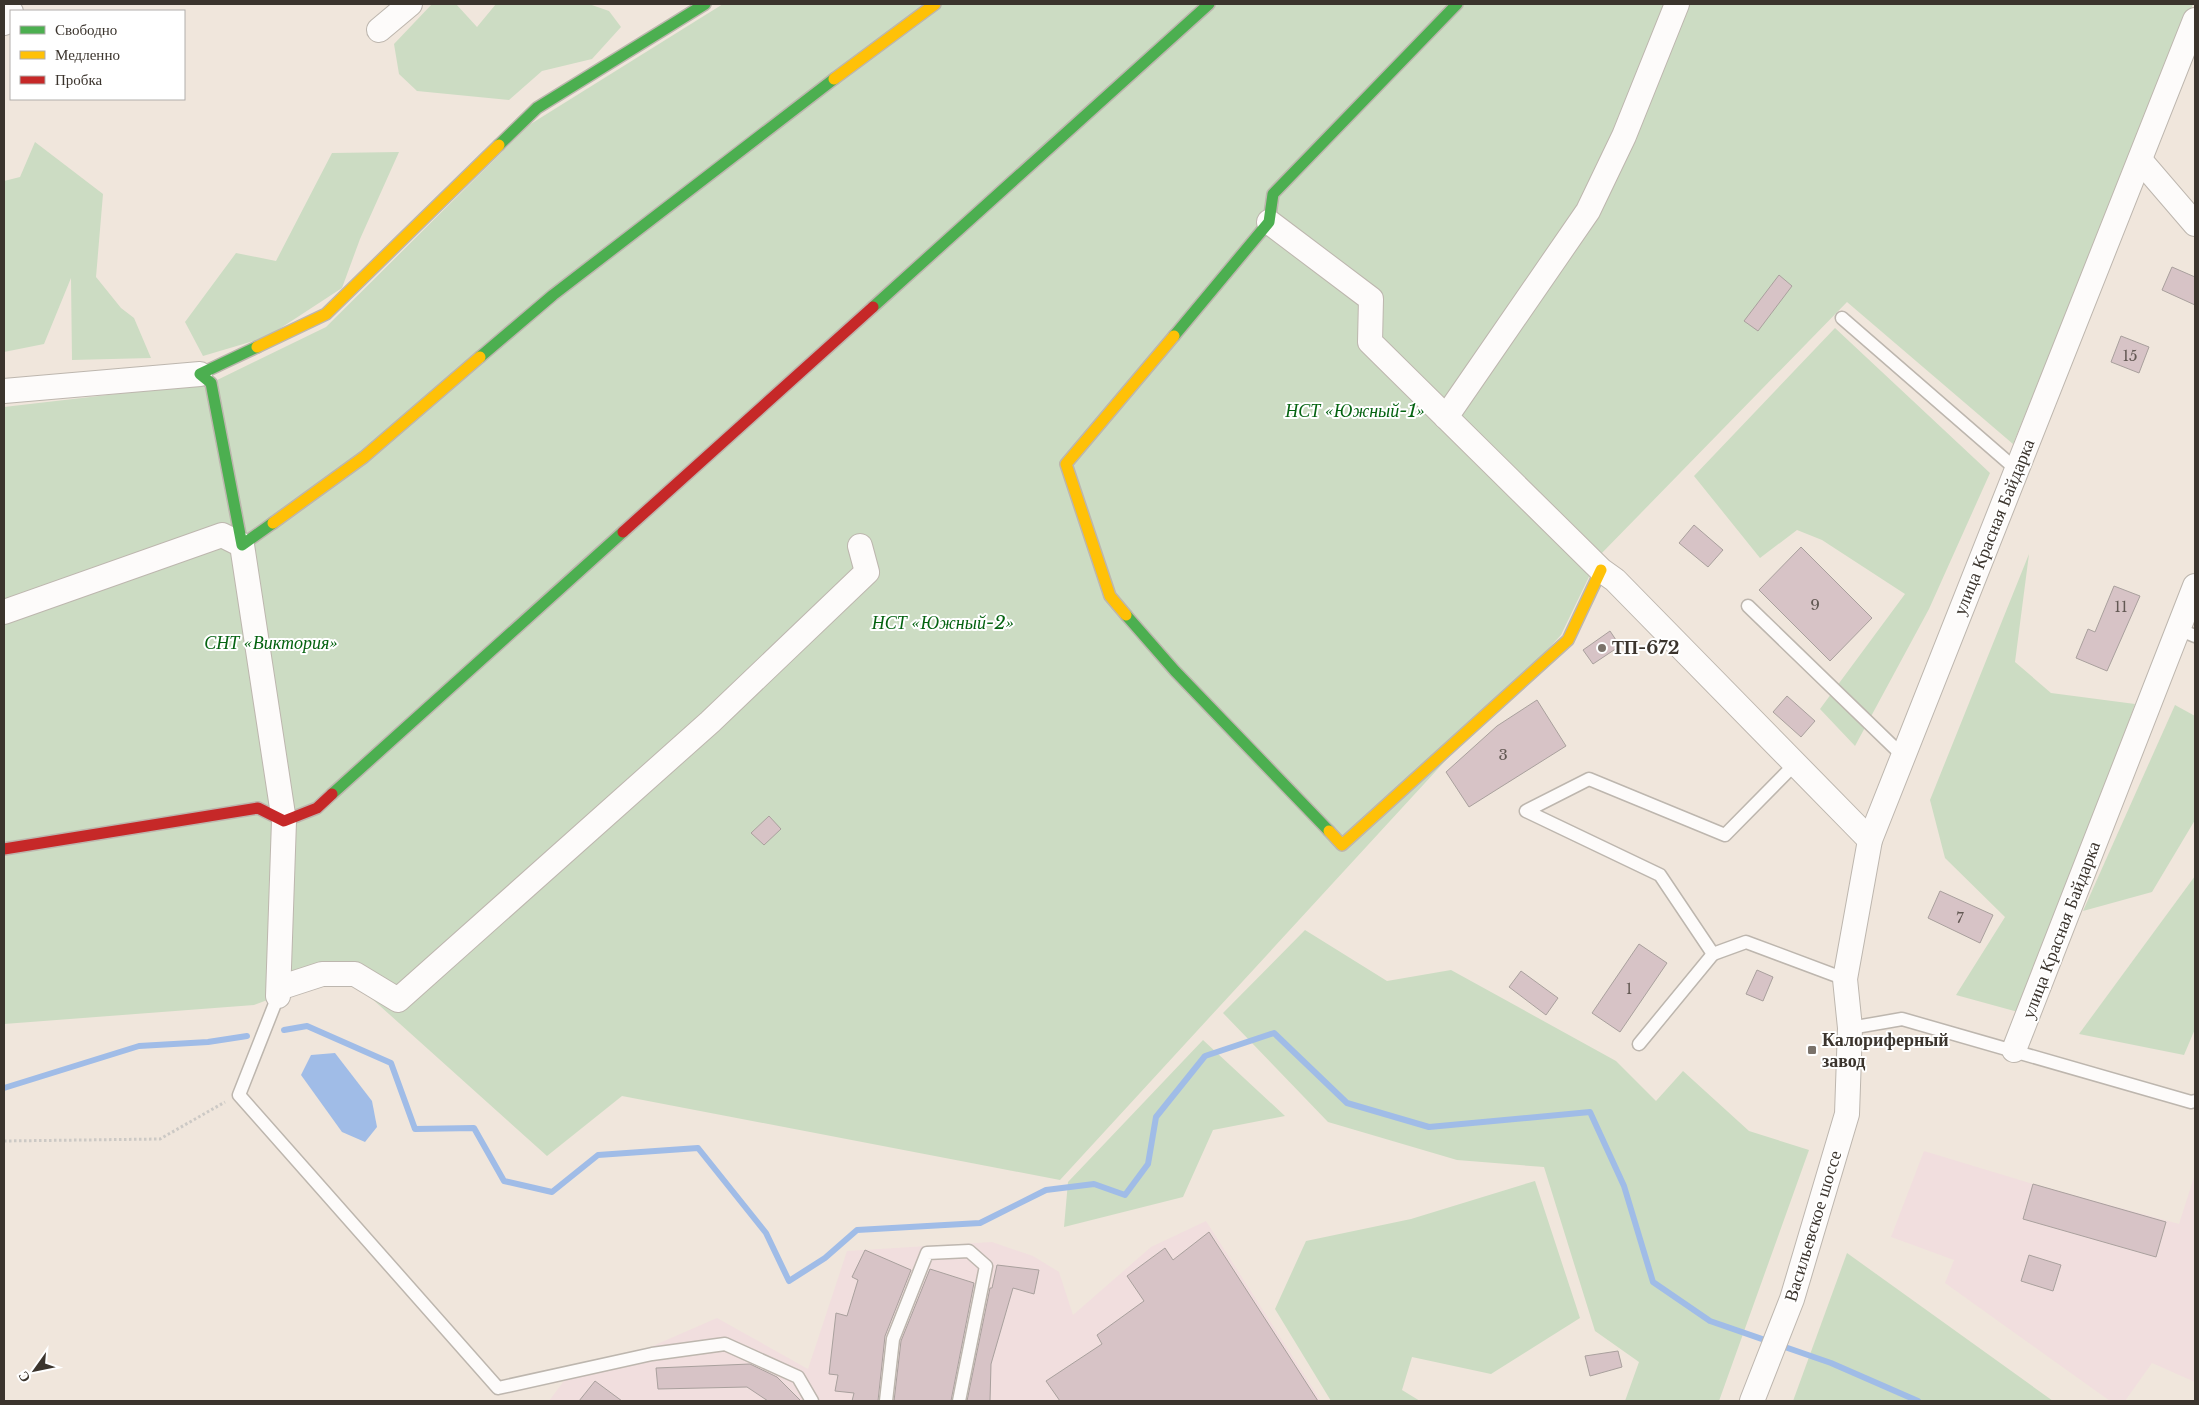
<svg xmlns="http://www.w3.org/2000/svg" width="2199" height="1405" viewBox="0 0 2199 1405" font-family="'Libre Baskerville',serif">
  <style>
    .industrial { fill: #f1dede }
    .green { fill: #ccdcc3 }
    .water { fill: #a0bce7 }
    .lines { fill: none; stroke-linecap: round; stroke-linejoin: round }
    .stream { stroke: #a0bce7; stroke-width: 6 }
    .building { fill: #d7c3c6; stroke: #a9a09d }
    .lane-casing { stroke: #bdb6ae; stroke-width: 15 }
    .street-casing { stroke: #bdb6ae; stroke-width: 26 }
    .fast-casing { stroke: #bdb6ae; stroke-width: 14 }
    .slow-casing { stroke: #bdb6ae; stroke-width: 14 }
    .jam-casing { stroke: #bdb6ae; stroke-width: 14 }
    .path { stroke: #ccc9c5; stroke-width: 3; stroke-dasharray: 2.5 2.5; stroke-linecap: butt }
    .lane { stroke: #fdfbfa; stroke-width: 12 }
    .street { stroke: #fdfbfa; stroke-width: 24 }
    .fast { stroke: #4caf50; stroke-width: 11 }
    .slow { stroke: #ffc107; stroke-width: 11 }
    .jam { stroke: #c62828; stroke-width: 11 }
    .poi-dot { fill: #7a726a; stroke: #fff; stroke-width: 2 }
    .labels { text-anchor: middle; dominant-baseline: central; stroke-width: 4; stroke-linejoin: round; paint-order: stroke }
    .number-label { font-size: 15px; fill: #625853 }
    .park-label { font-size: 18px; font-style: italic; fill: #056311; stroke: #fff }
    .street-label { font-size: 18px; fill: #3b342d; stroke: #fff }
    .poi-label { font-size: 18px; font-weight: bold; fill: #3b342d; stroke: #fff; text-anchor: start }
  </style>
  <rect width="100%" height="100%" fill="#f0e6dc"/>
  <!-- industrial -->
  <g class="industrial">
    <path d="M1924 1151 2033 1184 2179 1224 2195 1174V1382L2152 1363 2125 1401H2110L1945 1283 1954 1260 1891 1237Z"/>
    <path d="M1206 1221 1321 1401H549L575 1366 632 1355 717 1318 808 1369 847 1251 992 1242 1033 1256 1059 1272 1073 1315 1151 1247Z"/>
  </g>
  <!-- green -->
  <g class="green">
    <path d="M432 4H456L477 27 496 4H589L609 11 621 27 592 59 542 71 509 100 417 91 399 74 394 44Z"/>
    <path d="M723 4H2193L2013 444 1847 302 1599 556 1561 635 1060 1180 622 1096 547 1156 360 988 302 975 278 996 254 1005 4 1024V407L211 383 326 327 529 125Z"/>
    <path d="M35 142 103 194 96 277 121 308 134 318 151 358 72 360 71 278 44 344 4 352V181L20 177Z"/>
    <path d="M399 152 360 239 342 288 267 337 203 356 185 322 236 253 276 261 332 153Z"/>
    <path d="M1835 328 1990 473 1929 609 1855 746 1820 709 1905 594 1822 540 1797 530 1760 558 1694 476Z"/>
    <path d="M2029 554 2015 662 2051 693 2135 704 2065 900 2018 1012 1956 995 2005 917 1945 858 1930 800Z"/>
    <path d="M2175 705 2195 716V820L2152 892 2083 911Z"/>
    <path d="M2195 876V1029L2184 1055 2079 1034Z"/>
    <path d="M1305 930 1387 981 1451 970 1616 1061 1656 1101 1683 1071 1749 1131 1809 1150 1719 1401H1625L1639 1362 1595 1331 1544 1167 1457 1160 1328 1122 1223 1013Z"/>
    <path d="M1203 1040 1285 1116 1213 1130 1183 1197 1064 1227 1068 1182Z"/>
    <path d="M1535 1181 1580 1318 1491 1374 1412 1357 1402 1390 1420 1401H1331L1275 1309 1306 1241 1411 1219Z"/>
    <path d="M1847 1253 2053 1401H1793Z"/>
  </g>
  <!-- water -->
  <path class="water" d="M335 1053 372 1101 377 1127 365 1142 342 1132 301 1075 311 1055Z"/>
  <g class="lines">
    <!-- stream -->
    <g class="stream">
      <path d="M284 1030 307 1026 391 1063 415 1129 474 1128 504 1181 552 1192 598 1155 698 1148 766 1233 789 1281 825 1258 857 1230 980 1223 1046 1190 1094 1184 1125 1195 1148 1164 1156 1117 1205 1056 1274 1033 1347 1103 1429 1127 1590 1112 1624 1186 1653 1282 1710 1321 1831 1363 1918 1401"/>
      <path d="M4 1088 139 1046 208 1042 247 1036"/>
    </g>
  </g>
  <!-- building -->
  <g class="building">
    <path d="M2172 267 2195 277V305L2162 290Z"/>
    <path d="M1779 275 1792 286 1758 331 1744 321Z"/>
    <path d="M2121 336 2149 347 2139 373 2111 362Z"/>
    <path d="M1694 525 1723 550 1708 567 1679 543Z"/>
    <path d="M1801 547 1872 618 1830 661 1759 590Z"/>
    <path d="M2114 586 2140 596 2107 671 2076 658 2088 629 2095 632Z"/>
    <path d="M1610 631 1620 646 1593 664 1583 650Z"/>
    <path d="M1787 696 1815 721 1801 737 1773 712Z"/>
    <path d="M1537 700 1566 746 1469 807 1446 772 1497 726Z"/>
    <path d="M769 816 781 829 764 845 751 833Z"/>
    <path d="M1940 891 1993 915 1980 943 1928 918Z"/>
    <path d="M1639 944 1667 963 1620 1032 1592 1013Z"/>
    <path d="M1757 970 1773 977 1763 1001 1746 994Z"/>
    <path d="M1521 971 1558 998 1546 1015 1509 987Z"/>
    <path d="M2033 1184 2166 1222 2156 1257 2023 1219Z"/>
    <path d="M1209 1232 1318 1401H1060L1046 1381 1102 1344 1097 1335 1144 1301 1127 1276 1165 1248 1173 1260Z"/>
    <path d="M865 1250 911 1270 885 1336 878 1401H852L854 1393 835 1391 838 1375 829 1374 836 1313 847 1316 858 1280 852 1277Z"/>
    <path d="M2029 1255 2061 1265 2053 1291 2021 1281Z"/>
    <path d="M997 1265 1039 1270 1034 1294 1013 1288 991 1364 990 1401H967L990 1288H992Z"/>
    <path d="M930 1269 974 1283 951 1401H894L901 1341Z"/>
    <path d="M1618 1351 1622 1367 1590 1376 1585 1356Z"/>
    <path d="M750 1364 777 1377 801 1401H768L747 1387 658 1389 656 1368Z"/>
    <path d="M595 1381 622 1401H579Z"/>
  </g>
  <g class="lines">
    <!-- lane casing -->
    <g class="lane-casing">
      <g id="lane">
        <path d="M1842 318 2017 470"/>
        <path d="M1748 606 1903 756"/>
        <path d="M2178 629 2195 636"/>
        <path d="M1796 763 1725 835 1589 779 1526 811 1660 875 1713 954 1746 942 1845 979"/>
        <path d="M278 996 239 1095 498 1388 652 1354 725 1344 798 1377 812 1401"/>
        <path d="M1850 1028 1902 1019 2191 1102 2195 1101"/>
        <path d="M1639 1044 1713 954"/>
        <path d="M886 1401 893 1339 927 1253 969 1251 986 1266 959 1401"/>
      </g>
    </g>
    <!-- street casing -->
    <g class="street-casing">
      <g id="street">
        <path d="M4 23 11 12"/>
        <path d="M379 30 410 4"/>
        <path d="M2140 160 2195 224"/>
        <path d="M1269 222 1371 299 1370 342 1601 570 1615 580 1870 840"/>
        <path d="M4 391 200 374"/>
        <path d="M1446 417 1588 211 1624 136 1677 4"/>
        <path d="M4 612 222 535 242 545 284 821 278 996"/>
        <path d="M279 988 322 974H355L398 1000 710 722 867 572 860 546"/>
        <path d="M2014 1050 2195 586"/>
        <path d="M1752 1401 1792 1299 1847 1114 1850 1028 1845 979 1870 840 2195 20"/>
      </g>
    </g>
    <!-- fast casing -->
    <g class="fast-casing">
      <g id="fast">
        <path d="M499 145 537 108 705 4"/>
        <path d="M873 307 1209 4"/>
        <path d="M1174 336 1269 222 1273 194 1457 4"/>
        <path d="M257 347 200 374 211 383 242 545 273 523"/>
        <path d="M480 357 553 295 834 79"/>
        <path d="M1126 615 1175 671 1329 831"/>
        <path d="M332 794 623 532"/>
      </g>
    </g>
    <!-- slow casing -->
    <g class="slow-casing">
      <g id="slow">
        <path d="M834 79 935 4"/>
        <path d="M257 347 326 314 499 145"/>
        <path d="M273 523 364 457 480 357"/>
        <path d="M1126 615 1110 596 1066 464 1174 336"/>
        <path d="M1329 831 1342 845 1568 640 1601 570"/>
      </g>
    </g>
    <!-- jam casing -->
    <g class="jam-casing">
      <g id="jam">
        <path d="M623 532 873 307"/>
        <path d="M4 849 258 808 284 821 317 808 332 794"/>
      </g>
    </g>
    <!-- path -->
    <path class="path" d="M4 1141 160 1139 225 1102"/>
    <!-- lane -->
    <use href="#lane" class="lane"/>
    <!-- street -->
    <use href="#street" class="street"/>
    <!-- fast -->
    <use href="#fast" class="fast"/>
    <!-- slow -->
    <use href="#slow" class="slow"/>
    <!-- jam -->
    <use href="#jam" class="jam"/>
  </g>
  <!-- markers -->
  <g class="poi-dot">
    <circle cx="1602" cy="648" r="5"/>
    <rect x="1807" y="1045" width="10" height="10" rx="2.5"/>
  </g>
  <g class="labels">
    <!-- number labels -->
    <g class="number-label">
      <text x="2130" y="355">15</text>
      <text x="1815" y="604">9</text>
      <text x="2121" y="606">11</text>
      <text x="1503" y="754">3</text>
      <text x="1960" y="917">7</text>
      <text x="1629" y="988">1</text>
    </g>
    <!-- park labels -->
    <g class="park-label">
      <text x="1355" y="411">НСТ «Южный-1»</text>
      <text x="943" y="623">НСТ «Южный-2»</text>
      <text x="271" y="643">СНТ «Виктория»</text>
    </g>
    <!-- street labels -->
    <g class="street-label">
      <text transform="translate(1994 527) rotate(-68)">улица Красная Байдарка</text>
      <text transform="translate(2061 930) rotate(-69)">улица Красная Байдарка</text>
      <text transform="translate(1813 1226) rotate(-73)">Васильевское шоссе</text>
    </g>
    <!-- poi labels -->
    <g class="poi-label">
      <text x="1612" y="648">ТП-672</text>
      <text x="1822" y="1040">Калориферный<tspan x="1822" dy="21">завод</tspan></text>
    </g>
  </g>
  <!-- border -->
  <rect width="2199" height="1405" fill="none" stroke="#3b342d" stroke-width="10"/>
  <!-- legend -->
  <rect x="10" y="10" width="175" height="90" fill="#ffffff" stroke="#b1aeab"/>
  <rect x="20" y="26" width="25" height="8" fill="#4caf50" stroke="#b1aeab"/>
  <text x="55" y="35" font-size="15" fill="#3b342d">Свободно</text>
  <rect x="20" y="51" width="25" height="8" fill="#ffc107" stroke="#b1aeab"/>
  <text x="55" y="60" font-size="15" fill="#3b342d">Медленно</text>
  <rect x="20" y="76" width="25" height="8" fill="#c62828" stroke="#b1aeab"/>
  <text x="55" y="85" font-size="15" fill="#3b342d">Пробка</text>
  <!-- north arrow -->
  <g transform="translate(35 1370) rotate(237)" stroke="#ffffff" stroke-width="4" paint-order="stroke">
  <path d="M0-4L9 19L0 12L-9 19Z" fill="#3b342d"/>
  <text y="-8" font-size="14" font-weight="bold" text-anchor="middle" fill="#3b342d">С</text>
  </g>
</svg>
